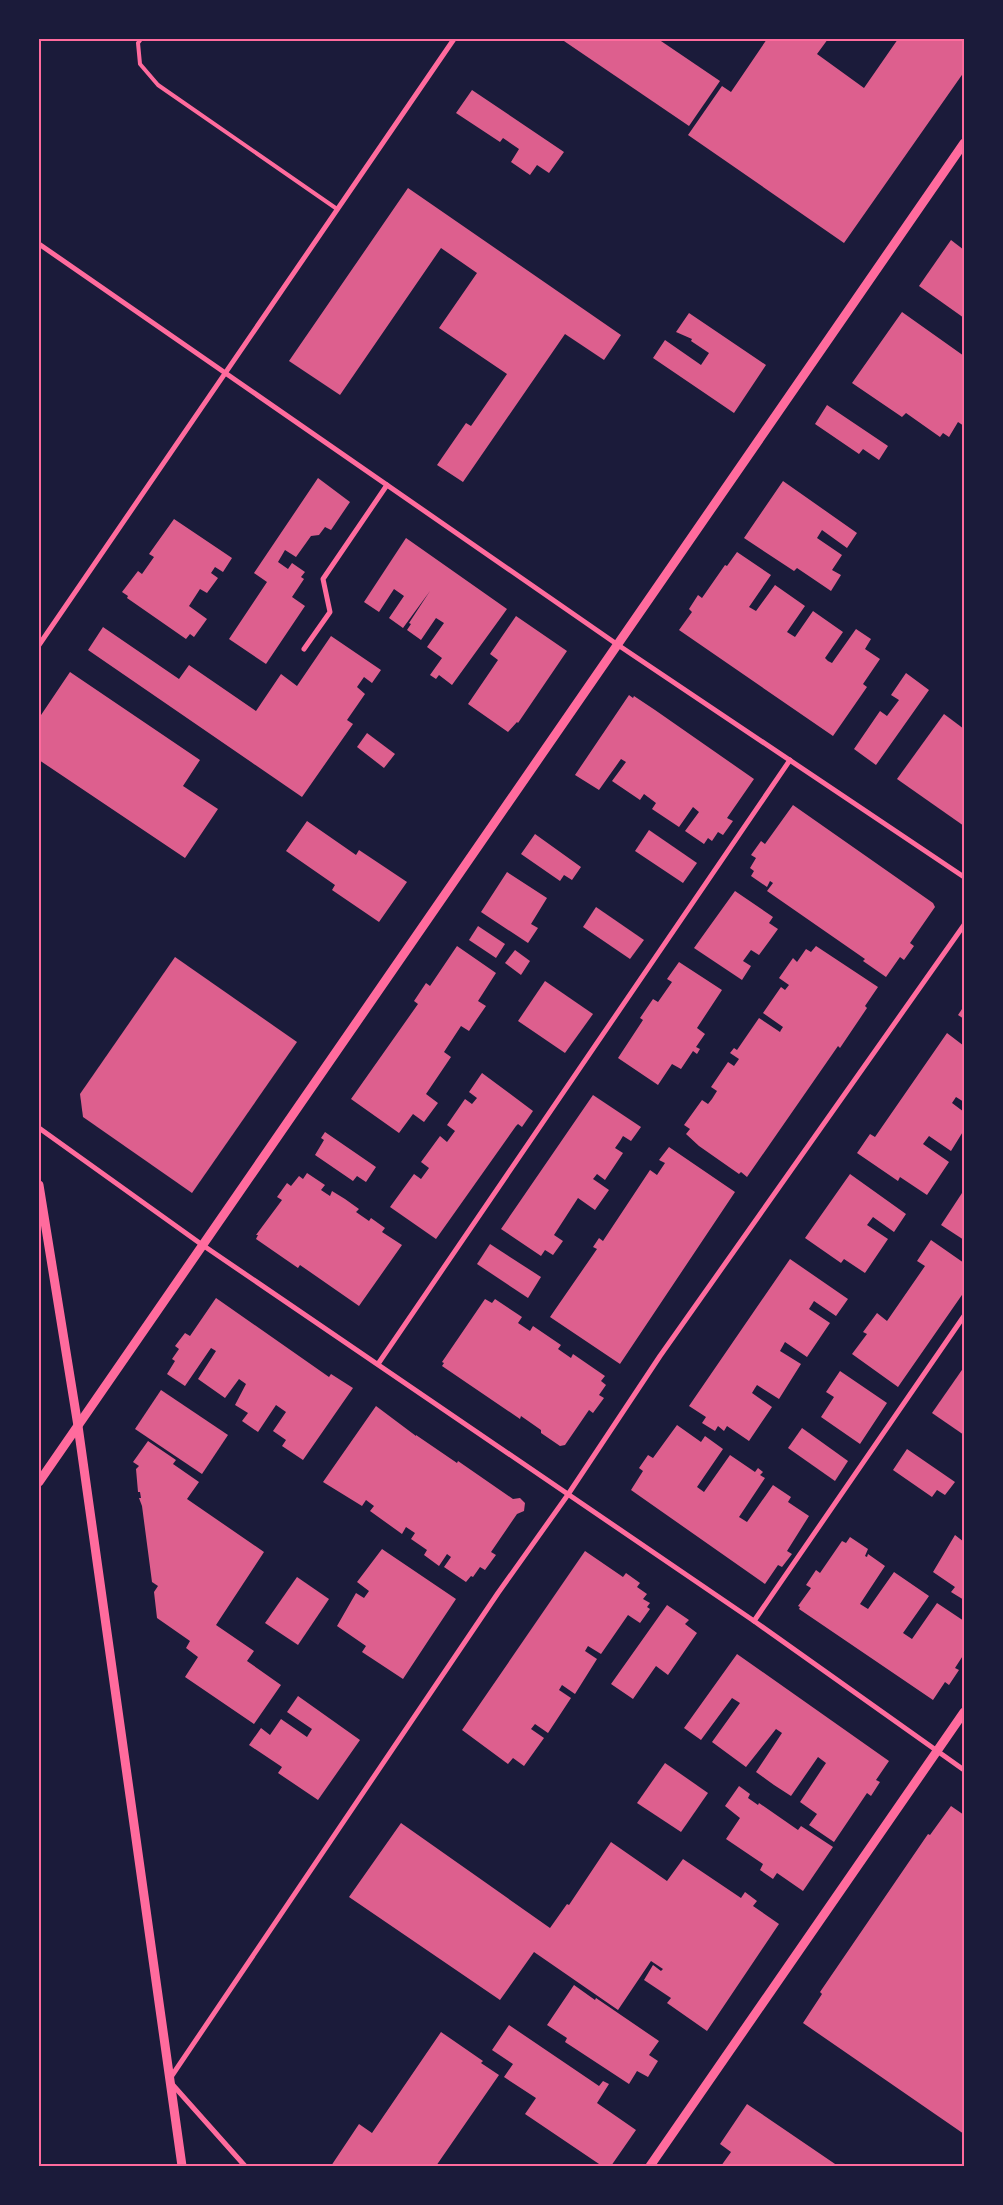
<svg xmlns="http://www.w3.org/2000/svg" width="1003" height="2205" viewBox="0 0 1003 2205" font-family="'Varela Round',sans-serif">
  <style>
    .building { fill: #dd5f8e }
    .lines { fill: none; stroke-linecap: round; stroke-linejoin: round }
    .service { stroke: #ff6b9d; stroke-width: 4 }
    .minor { stroke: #ff6b9d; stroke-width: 5 }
    .tertiary { stroke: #ff6b9d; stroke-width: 9 }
    .neatline { fill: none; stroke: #ff6b9d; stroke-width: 2 }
  </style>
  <rect width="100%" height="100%" fill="#1b1b3a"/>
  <!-- building -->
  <g class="building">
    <path d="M561 39H658L720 81 689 126Z"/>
    <path d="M767 39H828L817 54 864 88 898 39H964V72L844 243 688 135 722 86 731 92Z"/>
    <path d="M472 90 564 152 549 173 537 165 530 175 511 162 519 149 503 138 500 142 456 113Z"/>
    <path d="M408 188 621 335 604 360 565 334 463 482 437 465 466 423 471 426 507 374 439 328 477 273 441 248 340 395 289 361Z"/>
    <path d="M951 240 964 250V318L919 286Z"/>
    <path d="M902 312 964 356V426L958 422 949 437 943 433 940 437 906 413 902 417 852 383Z"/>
    <path d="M689 313 766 365 734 413 653 358 665 340 701 365 709 353 691 341 692 339 676 332Z"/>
    <path d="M827 405 888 446 879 460 863 449 859 454 815 424Z"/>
    <path d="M318 478 350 502 331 530 325 527 319 535 311 536 296 557 285 550 278 562 288 569 292 563 305 572 301 577 304 579 292 597 305 606 266 664 229 639 267 582 254 573Z"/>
    <path d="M783 481 857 533 847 548 822 530 817 538 842 555 832 570 841 575 831 591 797 568 794 571 744 538Z"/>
    <path d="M174 519 232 558 223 572 215 567 211 573 218 578 207 593 200 589 189 606 207 619 194 637 190 634 186 639 127 598 128 596 122 592 138 571 142 574 154 557 149 554Z"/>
    <path d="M406 538 507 609 452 685 439 675 436 679 430 675 442 658 427 647 444 623 436 618 421 640 407 630 411 624 409 623 430 591 403 628 389 618 404 596 394 589 379 612 364 602Z"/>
    <path d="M737 552 771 575 749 607 756 611 775 585 805 606 787 632 795 637 813 611 843 632 825 658 828 661 832 663 856 629 871 639 865 649 880 659 863 684 867 687 833 736 679 630 692 612 689 609 698 595 702 598 725 565 727 566Z"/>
    <path d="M516 616 567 651 518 723 517 722 508 732 468 704 498 660 490 654Z"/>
    <path d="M103 627 179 679 189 665 256 711 281 674 297 686 331 636 381 670 372 683 364 677 357 687 365 694 347 720 353 724 302 797 88 650Z"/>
    <path d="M70 672 200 760 183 786 218 809 185 858 39 760V718Z"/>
    <path d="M906 673 929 690 876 765 854 749 880 711 887 716 899 700 891 695Z"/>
    <path d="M629 695 633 698 634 696 655 710 754 779 727 818 733 821 723 835 718 832 712 841 708 838 704 844 685 831 699 812 693 807 679 827 652 809 656 803 644 794 640 800 612 781 626 762 621 759 599 790 575 775Z"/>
    <path d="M944 714 964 729V826L897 779Z"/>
    <path d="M367 733 395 754 384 768 357 747Z"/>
    <path d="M793 805 933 903 935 907 910 943 914 946 904 960 900 957 886 977 863 961 865 959 767 891 773 883 770 881 767 887 751 876 754 871 750 868 756 858 751 855 761 841 765 844Z"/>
    <path d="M307 821 356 855 359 850 407 882 379 922 332 890 335 885 286 851Z"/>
    <path d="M649 830 697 863 683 883 635 851Z"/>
    <path d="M535 834 581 867 572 880 564 875 560 881 521 854Z"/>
    <path d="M507 872 547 898 531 924 538 928 528 943 481 912Z"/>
    <path d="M735 891 773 917 769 923 778 929 759 955 751 950 743 961 751 966 742 980 694 948Z"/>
    <path d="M596 907 644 940 630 959 583 927Z"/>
    <path d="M478 926 505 944 496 958 469 940Z"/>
    <path d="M457 946 496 973 478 1001 486 1006 477 1019 469 1031 461 1026 444 1052 451 1057 426 1094 438 1103 424 1122 413 1114 399 1133 351 1099 418 1004 414 1001 426 983 430 986Z"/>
    <path d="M816 946 878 987 865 1006 867 1008 840 1048 838 1046 747 1177 741 1172 739 1174 699 1146 686 1134 690 1129 684 1125 702 1100 708 1104 712 1099 717 1091 711 1087 728 1062 734 1066 739 1059 730 1053 734 1048 737 1050 759 1018 780 1032 781 1030 783 1027 763 1013 781 987 785 990 789 985 779 978 793 958 797 962 806 949 811 952Z"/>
    <path d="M515 950 530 961 521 975 505 963Z"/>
    <path d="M175 957 297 1042 192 1193 83 1117 80 1094Z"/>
    <path d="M679 962 722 990 697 1028 705 1034 696 1047 700 1049 697 1054 693 1051 681 1069 672 1064 658 1085 618 1058 643 1020 640 1018 653 999 658 1002 672 982 667 979Z"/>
    <path d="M545 981 593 1014 565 1053 518 1021Z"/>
    <path d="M964 1006V1019L958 1015Z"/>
    <path d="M947 1033 964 1046V1102L956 1097 952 1103 964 1112V1130L951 1151 929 1136 923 1144 949 1162 927 1195 900 1177 898 1181 857 1153 870 1134 875 1137Z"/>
    <path d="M482 1073 533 1111 522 1127 518 1124 516 1126 436 1239 390 1207 414 1174 421 1179 429 1168 421 1162 440 1136 447 1142 455 1131 447 1125 465 1099 472 1104 477 1098 469 1092Z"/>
    <path d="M593 1095 641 1127 631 1141 623 1136 620 1141 615 1148 623 1153 605 1180 597 1174 593 1179 609 1190 595 1210 578 1198 554 1235 563 1241 553 1255 545 1250 541 1256 501 1229Z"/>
    <path d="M325 1132 376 1167 366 1182 357 1176 353 1181 315 1155 324 1140 321 1138Z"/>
    <path d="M669 1147 735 1192 620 1364 550 1317 597 1249 593 1247 599 1238 603 1241 650 1170 657 1175 665 1163 659 1160Z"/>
    <path d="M307 1173 325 1185 321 1190 330 1196 332 1191 345 1199 359 1209 356 1212 369 1221 371 1218 385 1228 382 1232 402 1245 359 1306 300 1265 298 1268 256 1239 258 1235H256L282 1200 277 1197 287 1183 291 1186 299 1176 303 1179Z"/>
    <path d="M850 1174 906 1214 894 1232 873 1217 867 1225 888 1239 865 1273 844 1259 841 1263 805 1238Z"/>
    <path d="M964 1190V1240L941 1225Z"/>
    <path d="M931 1240 964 1263V1292L898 1387 852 1354 867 1334 863 1332 877 1313 887 1321 925 1266 917 1261Z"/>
    <path d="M490 1244 541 1277 528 1298 477 1264Z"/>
    <path d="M790 1259 848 1299 836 1316 814 1301 809 1309 830 1323 807 1357 785 1342 780 1351 801 1364 779 1399 757 1385 755 1388 752 1393 772 1407 749 1441 727 1426 724 1431 718 1426 715 1431 702 1423 706 1417 689 1406Z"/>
    <path d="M216 1298 329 1377 331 1374 353 1388 303 1460 282 1446 286 1440 273 1431 286 1412 276 1405 258 1432 242 1421 248 1413 235 1405 246 1384 239 1379 225 1398 198 1379 216 1351 211 1348 185 1386 167 1374 175 1361 172 1359 179 1349 175 1346 185 1333 190 1336Z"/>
    <path d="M485 1299 492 1303 495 1299 522 1317 518 1323 530 1331 533 1326 561 1345 558 1349 571 1358 573 1354 605 1376 601 1381 606 1385 599 1395 604 1398 593 1413 589 1410 565 1445 560 1446 541 1433V1430L521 1416 520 1419 442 1366 444 1363 442 1362Z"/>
    <path d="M964 1367V1435L932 1413Z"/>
    <path d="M840 1371 887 1403 860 1444 821 1417 834 1397 826 1392Z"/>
    <path d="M161 1390 228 1435 202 1474 135 1429Z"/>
    <path d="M376 1406 416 1436V1435L457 1463 458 1461 513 1499 520 1498 525 1503 524 1511 517 1514 491 1552 496 1555 485 1570 480 1567 473 1577 471 1576 466 1582 444 1567 451 1557 447 1554 439 1566 424 1555 427 1550 411 1539 415 1533 406 1527 402 1534 370 1511 374 1506 366 1500 362 1506 323 1482Z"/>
    <path d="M677 1425 701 1442 705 1436 723 1449 697 1487 704 1492 730 1455 755 1472 758 1468 763 1472 760 1475 765 1478 739 1517 747 1522 773 1485 791 1497 788 1502 809 1516 787 1551 792 1554 782 1567 778 1565 765 1584 631 1490 643 1471 639 1468 648 1455 653 1458Z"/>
    <path d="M802 1428 848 1461 835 1481 788 1448Z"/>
    <path d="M148 1441 176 1460 173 1464 199 1482 187 1499 264 1552 216 1625 254 1651 247 1661 281 1685 254 1724 185 1677 198 1657 186 1648 190 1641 157 1618 154 1592 158 1586 152 1582 142 1506 139 1498H141L140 1492H138L136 1469 139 1466 133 1462Z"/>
    <path d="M907 1449 955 1482 945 1495 937 1490 932 1497 893 1470Z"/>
    <path d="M955 1535 964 1542V1600L951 1592 955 1587 933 1572Z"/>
    <path d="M850 1537 868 1549 865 1556 867 1557 868 1554 885 1566 860 1604 868 1609 894 1572 929 1596 903 1633 912 1639 937 1603 964 1621V1654L955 1668 959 1670 949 1685 945 1682 933 1700 799 1609 800 1607 798 1606 811 1588 806 1585 816 1570 820 1573 842 1541 846 1543Z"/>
    <path d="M382 1549 456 1599 430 1638 410 1625 430 1638 403 1679 362 1652 366 1646 337 1626 356 1593 364 1598 369 1591 357 1582Z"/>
    <path d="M585 1551 623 1577 626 1573 640 1583 637 1587 647 1594 643 1599 650 1603 647 1607 650 1609 640 1623 628 1615 601 1654 588 1646 585 1651 597 1659 575 1694 562 1685 559 1690 571 1698 548 1733 535 1724 531 1729 544 1738 524 1766 513 1758 508 1764 462 1730Z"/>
    <path d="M297 1577 329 1599 298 1645 265 1623Z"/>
    <path d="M667 1605 689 1620 685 1624 697 1633 668 1675 656 1666 633 1699 611 1684Z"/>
    <path d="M737 1654 889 1761 876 1780 880 1782 871 1796 867 1793 834 1842 809 1825 817 1814 800 1802 826 1763 818 1757 791 1796 774 1785 756 1772 782 1733 776 1729 746 1767 712 1742 740 1703 732 1698 701 1740 684 1728Z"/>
    <path d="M298 1696 360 1740 318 1800 278 1773 282 1767 249 1745 261 1728 270 1735 281 1719 307 1737 312 1729 287 1712Z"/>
    <path d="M665 1763 708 1793 681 1832 637 1803Z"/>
    <path d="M739 1786 750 1794 748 1798 758 1805 759 1803 798 1830 801 1826 833 1847 803 1891 777 1873 773 1879 760 1870 763 1864 726 1839 740 1818 725 1806Z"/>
    <path d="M951 1806 964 1815V2134L803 2023 822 1994 820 1992 928 1834 930 1835Z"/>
    <path d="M401 1823 550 1928 567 1904 569 1905 611 1842 667 1881 683 1859 741 1898 745 1892 757 1901 753 1906 779 1924 707 2031 667 2003 671 1998 644 1980 653 1965 661 1971 663 1969 651 1961 618 2010 534 1952 500 2000 349 1897Z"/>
    <path d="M574 1985 595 2000 596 1998 659 2041 649 2055 658 2061 648 2077 637 2071 629 2084 565 2042 567 2038 547 2025Z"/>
    <path d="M509 2025 599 2086 603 2081 609 2084 597 2103 636 2130 611 2166H602L525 2114 536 2098 504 2077 513 2064 492 2050Z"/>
    <path d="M441 2032 483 2061 481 2063 499 2075 436 2166H331L359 2124 372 2133Z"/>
    <path d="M747 2104 838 2166H721L731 2152 720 2144Z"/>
  </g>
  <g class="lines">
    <!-- service -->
    <path class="service" d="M141 39 138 43 140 64 158 85 337 209"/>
    <!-- minor -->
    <g class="minor">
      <path d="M39 244 618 645 964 877"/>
      <path d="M39 645 454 39"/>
      <path d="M304 649 330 612 323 579 387 485"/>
      <path d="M39 1128 201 1244 754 1621 964 1770"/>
      <path d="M378 1364 790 760"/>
      <path d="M754 1621 964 1316"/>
      <path d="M171 2077 498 1593 567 1496 660 1356 964 925"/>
      <path d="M172 2084 245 2166"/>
    </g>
    <!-- tertiary -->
    <g class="tertiary">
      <path d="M39 1185 78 1426 182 2166"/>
      <path d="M39 1482C346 1035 656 590 964 143"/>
      <path d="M650 2166 964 1712"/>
    </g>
  </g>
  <!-- border -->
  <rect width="1003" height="2205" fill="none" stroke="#1b1b3a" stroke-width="80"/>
  <rect x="40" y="40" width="923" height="2125" class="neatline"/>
</svg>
